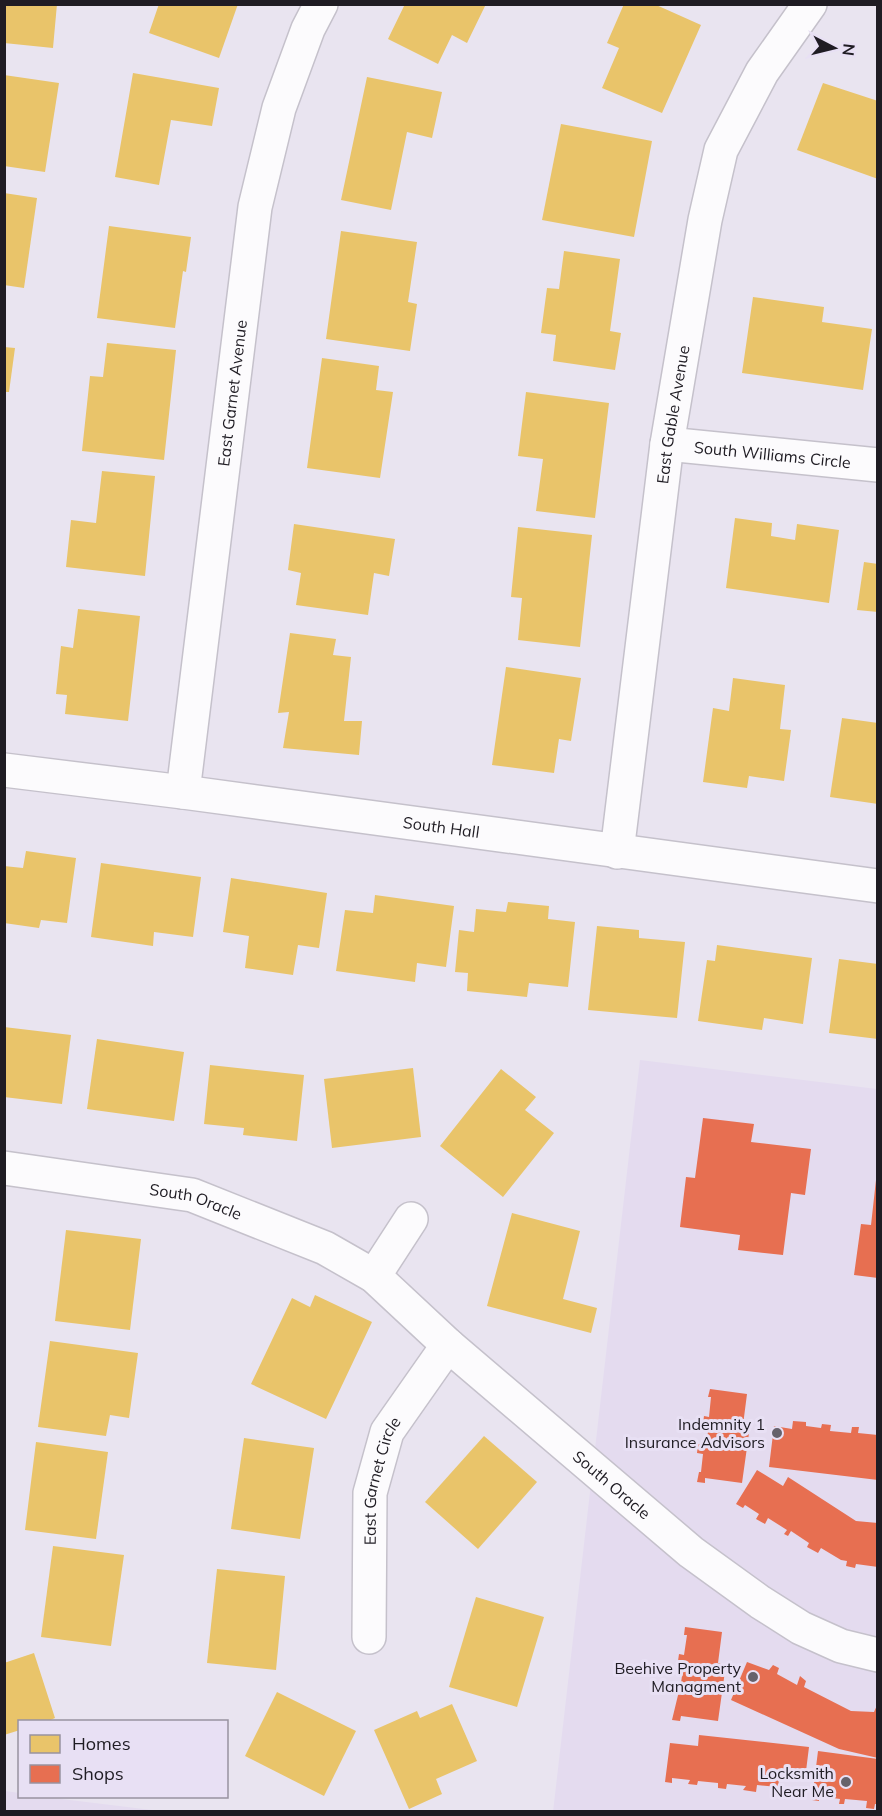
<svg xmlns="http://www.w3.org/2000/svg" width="882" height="1816" viewBox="0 0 882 1816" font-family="Mulish,sans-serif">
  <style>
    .built { fill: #e4dbef }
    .homes { fill: #e9c46a }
    .shops { fill: #e76f51 }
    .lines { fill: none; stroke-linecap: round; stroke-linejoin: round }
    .minor-casing { stroke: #c5c1cb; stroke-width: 36 }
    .minor { stroke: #fcfbfd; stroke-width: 33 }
    .poi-dot { fill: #66626b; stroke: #e8e0f4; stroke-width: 2 }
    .labels { text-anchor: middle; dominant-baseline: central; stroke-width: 6; stroke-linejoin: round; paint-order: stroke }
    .street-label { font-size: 16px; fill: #1f1c23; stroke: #e8e0f4 }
    .poi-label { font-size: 16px; fill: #1f1c23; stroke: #e8e0f4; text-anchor: end }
  </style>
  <rect width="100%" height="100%" fill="#e9e4f0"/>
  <!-- built -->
  <g class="built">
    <path d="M640 1060 877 1089V1811L553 1812Z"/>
    <path d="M5 1791 19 1793 20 1796 45 1797 160 1811H5Z"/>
  </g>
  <!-- homes -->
  <g class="homes">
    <path d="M4 4H57L53 48 4 43Z"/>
    <path d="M159 4H238L219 58 149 33Z"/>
    <path d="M405 4H486L467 43 452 35 438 64 388 39Z"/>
    <path d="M624 4H654L701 25 662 113 602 88 619 48 607 43Z"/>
    <path d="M133 73 219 88 212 126 171 120 159 185 115 177Z"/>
    <path d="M4 75 59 83 45 172 4 166Z"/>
    <path d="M367 77 442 92 432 138 407 132 391 210 341 200Z"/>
    <path d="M823 83 878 101V179L797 150Z"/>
    <path d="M561 124 652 141 634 237 542 220Z"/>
    <path d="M4 193 37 198 24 288 4 285Z"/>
    <path d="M109 226 191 237 186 272 183 271 175 328 97 318Z"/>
    <path d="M341 231 417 242 408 302 417 304 410 351 326 339Z"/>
    <path d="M564 251 620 259 610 331 621 333 615 370 553 361 556 335 541 333 547 288 559 289Z"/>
    <path d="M753 297 824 307 822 322 872 329 863 390 742 373Z"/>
    <path d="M107 343 176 350 164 460 82 451 90 376 103 377Z"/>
    <path d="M4 347 15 348 9 392H4Z"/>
    <path d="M322 358 379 366 376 390 393 392 380 478 307 468Z"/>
    <path d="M526 392 609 403 595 518 536 511 543 459 518 456Z"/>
    <path d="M102 471 155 476 145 576 66 567 71 520 96 523Z"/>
    <path d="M735 518 772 523 771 536 795 540 797 524 839 530 829 603 726 588Z"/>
    <path d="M294 524 395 539 389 576 374 573 368 615 296 605 301 573 288 570Z"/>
    <path d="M518 527 592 535 580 647 518 640 522 598 511 597Z"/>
    <path d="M864 562 878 564V612L857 610Z"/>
    <path d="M78 609 140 616 128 721 65 714 67 695 56 694 61 646 73 648Z"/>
    <path d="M290 633 336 639 333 655 351 657 344 721H362L359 755 283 748 289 712 278 713Z"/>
    <path d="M506 667 581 678 571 741 559 739 554 773 492 765Z"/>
    <path d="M733 678 785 685 780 729 791 730 784 781 749 776 747 788 703 782 713 708 729 711Z"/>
    <path d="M842 718 878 723V804L830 797Z"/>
    <path d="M26 851 76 858 67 923 41 920 39 928 4 923V866L23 868Z"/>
    <path d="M101 863 201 877 193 937 154 932 153 946 91 937Z"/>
    <path d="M231 878 327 893 319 948 298 945 293 975 245 968 249 936 223 932Z"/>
    <path d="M375 895 454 906 446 967 417 963 415 982 336 971 345 910 373 913Z"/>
    <path d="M508 902 549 906 548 919 575 922 568 987 529 983 527 997 467 991 468 973 455 972 459 930 474 932 476 909 506 912Z"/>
    <path d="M597 926 639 930V938L685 942 677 1018 588 1010Z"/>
    <path d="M717 945 812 958 803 1024 764 1018 762 1030 698 1021 707 960 715 961Z"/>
    <path d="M839 959 878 964V1039L829 1033Z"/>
    <path d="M4 1027 71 1035 62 1104 4 1097Z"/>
    <path d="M97 1039 184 1052 174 1121 87 1109Z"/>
    <path d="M210 1065 304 1075 297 1141 243 1135 244 1128 204 1124Z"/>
    <path d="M413 1068 421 1137 332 1148 324 1079Z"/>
    <path d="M501 1069 536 1097 525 1110 554 1133 503 1197 440 1146Z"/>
    <path d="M512 1213 580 1231 563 1299 597 1308 591 1333 487 1306Z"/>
    <path d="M66 1230 141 1239 130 1330 55 1321Z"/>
    <path d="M315 1295 372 1322 326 1419 251 1384 292 1298 310 1307Z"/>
    <path d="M50 1341 138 1353 129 1418 110 1415 106 1436 38 1427Z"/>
    <path d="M484 1436 537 1482 478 1549 425 1502Z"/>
    <path d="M244 1438 314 1448 300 1539 231 1529Z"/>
    <path d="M36 1442 108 1452 96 1539 25 1530Z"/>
    <path d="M53 1546 124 1555 111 1646 41 1637Z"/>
    <path d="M217 1569 285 1576 276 1670 207 1663Z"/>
    <path d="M476 1597 544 1617 517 1707 449 1687Z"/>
    <path d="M34 1653 55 1718 46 1722H20V1730L4 1735V1663Z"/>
    <path d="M277 1692 356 1731 324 1796 245 1756Z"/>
    <path d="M452 1704 477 1761 436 1779 442 1794 409 1809 374 1730 417 1711 420 1718Z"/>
  </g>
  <!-- shops -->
  <g class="shops">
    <path d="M703 1118 754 1124 751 1142 811 1149 805 1195 791 1193 783 1255 738 1250 740 1235 680 1227 686 1177 695 1178Z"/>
    <path d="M876 1180H878V1278L854 1275 861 1224 871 1225Z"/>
    <path d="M710 1389 747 1394 743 1425 750 1426 742 1483 705 1478V1483L697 1482 699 1472H701L703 1454 697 1453 698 1444 706 1445 709 1425 703 1424 704 1416 709 1417 711 1397H708Z"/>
    <path d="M793 1421 806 1422V1426L821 1428 822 1424 831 1425 830 1431 851 1433 852 1427H859L858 1433 878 1435V1480L769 1467 774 1426 792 1429Z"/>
    <path d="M757 1470 783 1486 788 1477 856 1521 878 1523V1567L856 1564 855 1568 846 1566 847 1561 841 1560 821 1548 818 1553 807 1547 809 1543 791 1531 788 1536 784 1534 787 1530 768 1518 765 1524 756 1519 759 1514 745 1505 743 1508 736 1504Z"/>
    <path d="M685 1627 722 1632 718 1663 726 1664 718 1721 681 1716 680 1721 672 1720 679 1691H673L674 1682 681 1683 684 1662 678 1661 679 1654 684 1655 687 1635H684Z"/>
    <path d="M747 1662 769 1670 773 1665 779 1668 777 1674 797 1685 800 1676 806 1681 804 1687 851 1711 874 1712 878 1703V1758L839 1749 731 1700Z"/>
    <path d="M699 1735 809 1747 806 1771 793 1770V1775L780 1773 778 1787 757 1785 756 1792 743 1790 746 1786 727 1784 726 1789 718 1788V1783L698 1781 697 1785 688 1784 690 1780 672 1778V1783L665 1782 670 1743 698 1746Z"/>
    <path d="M818 1751 878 1759V1804H875L874 1809 866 1808 867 1801 845 1799 844 1804H839L840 1799 819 1796V1801L812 1800Z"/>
  </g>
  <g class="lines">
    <!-- minor casing -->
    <g class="minor-casing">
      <g id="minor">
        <path id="s1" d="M667 444 878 465"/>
        <path id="s2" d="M4 770 183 792 878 886"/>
        <path id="s3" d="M183 792 255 207 279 108 308 29 321 4"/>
        <path id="s4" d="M617 852 667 444 705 220 721 150 762 72 810 4"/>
        <path id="s5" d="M4 1168 192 1195 325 1248 374 1276 448 1345 691 1552 760 1602 801 1628 841 1646 878 1655"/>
        <path d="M374 1276 411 1219"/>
        <path id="s6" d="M369 1637 370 1493 387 1432 448 1345"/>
      </g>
    </g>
    <!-- minor -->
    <use href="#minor" class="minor"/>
  </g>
  <!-- markers -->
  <g class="poi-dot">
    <circle cx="777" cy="1433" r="6"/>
    <circle cx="753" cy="1677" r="6"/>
    <circle cx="846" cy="1782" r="6"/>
  </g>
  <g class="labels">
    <!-- street labels -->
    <g class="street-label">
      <text stroke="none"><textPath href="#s3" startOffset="402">East Garnet Avenue</textPath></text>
      <text stroke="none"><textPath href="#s4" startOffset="441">East Gable Avenue</textPath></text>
      <text stroke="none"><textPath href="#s1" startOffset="106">South Williams Circle</textPath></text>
      <text stroke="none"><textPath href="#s2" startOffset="441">South Hall</textPath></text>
      <text stroke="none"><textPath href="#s5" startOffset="195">South Oracle</textPath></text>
      <text stroke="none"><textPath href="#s6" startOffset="158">East Garnet Circle</textPath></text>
      <text stroke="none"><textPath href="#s5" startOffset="706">South Oracle</textPath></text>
    </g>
    <!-- poi labels -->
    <g class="poi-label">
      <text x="765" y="1424">Indemnity 1<tspan x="765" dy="18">Insurance Advisors</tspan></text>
      <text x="741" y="1668">Beehive Property<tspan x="741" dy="18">Managment</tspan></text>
      <text x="834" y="1773">Locksmith<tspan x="834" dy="18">Near Me</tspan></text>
    </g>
  </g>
  <!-- border -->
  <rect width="882" height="1816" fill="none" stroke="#1f1c23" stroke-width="12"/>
  <!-- legend -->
  <rect x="18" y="1720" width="210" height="78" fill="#e8e0f4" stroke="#9892a0" stroke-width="1.5"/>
  <rect x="30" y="1735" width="30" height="18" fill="#e9c46a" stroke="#9892a0" stroke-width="1.5"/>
  <text x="72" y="1750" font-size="18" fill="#1f1c23">Homes</text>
  <rect x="30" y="1765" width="30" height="18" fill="#e76f51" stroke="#9892a0" stroke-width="1.5"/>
  <text x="72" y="1780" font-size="18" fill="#1f1c23">Shops</text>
  <!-- north arrow -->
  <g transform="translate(834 48) rotate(97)" stroke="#e8e0f4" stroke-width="4.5" paint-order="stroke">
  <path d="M0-4.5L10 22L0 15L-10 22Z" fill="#1f1c23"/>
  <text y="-9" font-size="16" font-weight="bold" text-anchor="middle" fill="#1f1c23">N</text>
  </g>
</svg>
